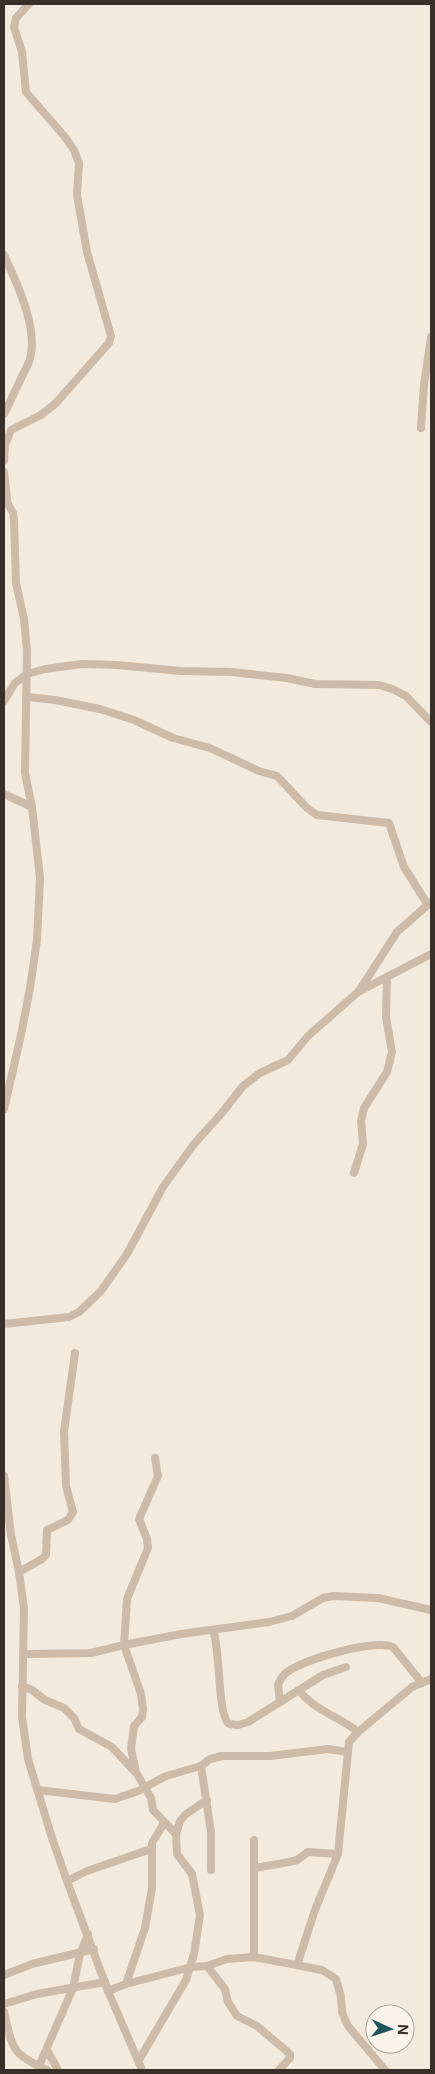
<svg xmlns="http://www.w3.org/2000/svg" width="435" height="2074" viewBox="0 0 435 2074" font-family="Inter,sans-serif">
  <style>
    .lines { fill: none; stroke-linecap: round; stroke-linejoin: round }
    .street { stroke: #ccbba8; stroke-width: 8 }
  </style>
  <rect width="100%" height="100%" fill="#f3eadd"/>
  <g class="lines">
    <!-- street -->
    <g class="street">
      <path d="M4 255C17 283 40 331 29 362L4 414"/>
      <path d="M421 428 424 385 431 337"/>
      <path d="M4 461 5 445 11 430 41 415 55 404 109 343 111 336 87 252 77 195 79 163 74 150 65 137 26 92 22 52 14 27 16 18 29 4"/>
      <path d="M4 472 7 499"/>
      <path d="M4 496 13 513 14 520 16 583 24 619 27 651 25 773 32 807 40 878 37 940 30 988 21 1035 4 1109"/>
      <path d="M27 697 55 700 100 709 134 720 173 738 210 748 259 771 277 776 307 808 317 815 389 823 404 867 428 905"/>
      <path d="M4 701 15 683 27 674 45 669 82 664 117 665 181 671 232 672 287 678 315 684 379 685 392 689 406 696 431 722"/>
      <path d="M4 794 32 807"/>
      <path d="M359 991 397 932 431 902"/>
      <path d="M354 1173 363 1144 361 1121 364 1108 387 1072 392 1052 386 1017 387 977"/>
      <path d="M4 1324 69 1317 79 1312 101 1291 127 1254 163 1187 194 1144 221 1114 243 1086 260 1073 288 1060 308 1036 358 992 431 954"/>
      <path d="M155 1458 158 1476 139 1519 147 1539 148 1548 127 1599 124 1645 141 1694 143 1709 142 1717 134 1726 131 1749 136 1772 151 1798 153 1810 176 1834"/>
      <path d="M4 1476 11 1535 19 1572 24 1609 22 1717 28 1759 52 1838 67 1881 108 1991 142 2070"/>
      <path d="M19 1572 42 1559 46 1555 47 1530 68 1520 73 1512 66 1486 64 1432 75 1353"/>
      <path d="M213 1630C221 1651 217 1714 229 1724L238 1725 248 1722 323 1675 346 1667"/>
      <path d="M24 1654 91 1653 124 1645 181 1634 269 1622 292 1616 323 1598 334 1596 378 1598 431 1610"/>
      <path d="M22 1686 32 1690 45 1700 64 1708 74 1718 79 1729 112 1747 135 1772"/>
      <path d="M299 1690C313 1710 340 1717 358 1732"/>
      <path d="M280 1702 278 1685C280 1680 283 1675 287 1672 305 1659 373 1639 393 1647L422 1683"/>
      <path d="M201 1766 211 1832V1870"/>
      <path d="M38 1790 115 1799 138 1791 166 1776 201 1766 210 1759 222 1756H270L328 1749 347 1752"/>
      <path d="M255 1868 289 1862 297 1860 308 1852 338 1854"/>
      <path d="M67 1881 87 1871 151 1849"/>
      <path d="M254 1957V1840"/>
      <path d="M297 1965 315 1910 338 1854 349 1742 358 1732 412 1687 431 1679"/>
      <path d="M207 1966 225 1989 228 2002 237 2016 257 2026 290 2054V2058L279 2070"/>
      <path d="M4 1975 32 1964 94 1949"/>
      <path d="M126 1984 145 1928 152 1888V1843L164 1823"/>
      <path d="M108 1991 126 1984 191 1967 207 1966 227 1959 254 1957 322 1970 336 1979 341 1997 342 2012 348 2026 385 2070"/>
      <path d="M4 2004 37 1994 105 1982"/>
      <path d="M4 2012C13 2050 11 2053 47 2070"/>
      <path d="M47 2050 58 2070"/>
      <path d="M139 2060 186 1980 194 1954 200 1915 192 1874 177 1854 176 1834 180 1821 186 1814 207 1800"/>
      <path d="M39 2066 73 1988 80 1954 88 1934"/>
    </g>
  </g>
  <!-- border -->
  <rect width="435" height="2074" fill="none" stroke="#392f28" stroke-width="10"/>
  <!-- north arrow -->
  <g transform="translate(390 2029) rotate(93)"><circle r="24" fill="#fbf4ea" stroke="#ada59c"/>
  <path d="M0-4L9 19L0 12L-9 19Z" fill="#1c535c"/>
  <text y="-8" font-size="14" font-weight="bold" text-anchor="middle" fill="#392f28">N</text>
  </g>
</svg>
